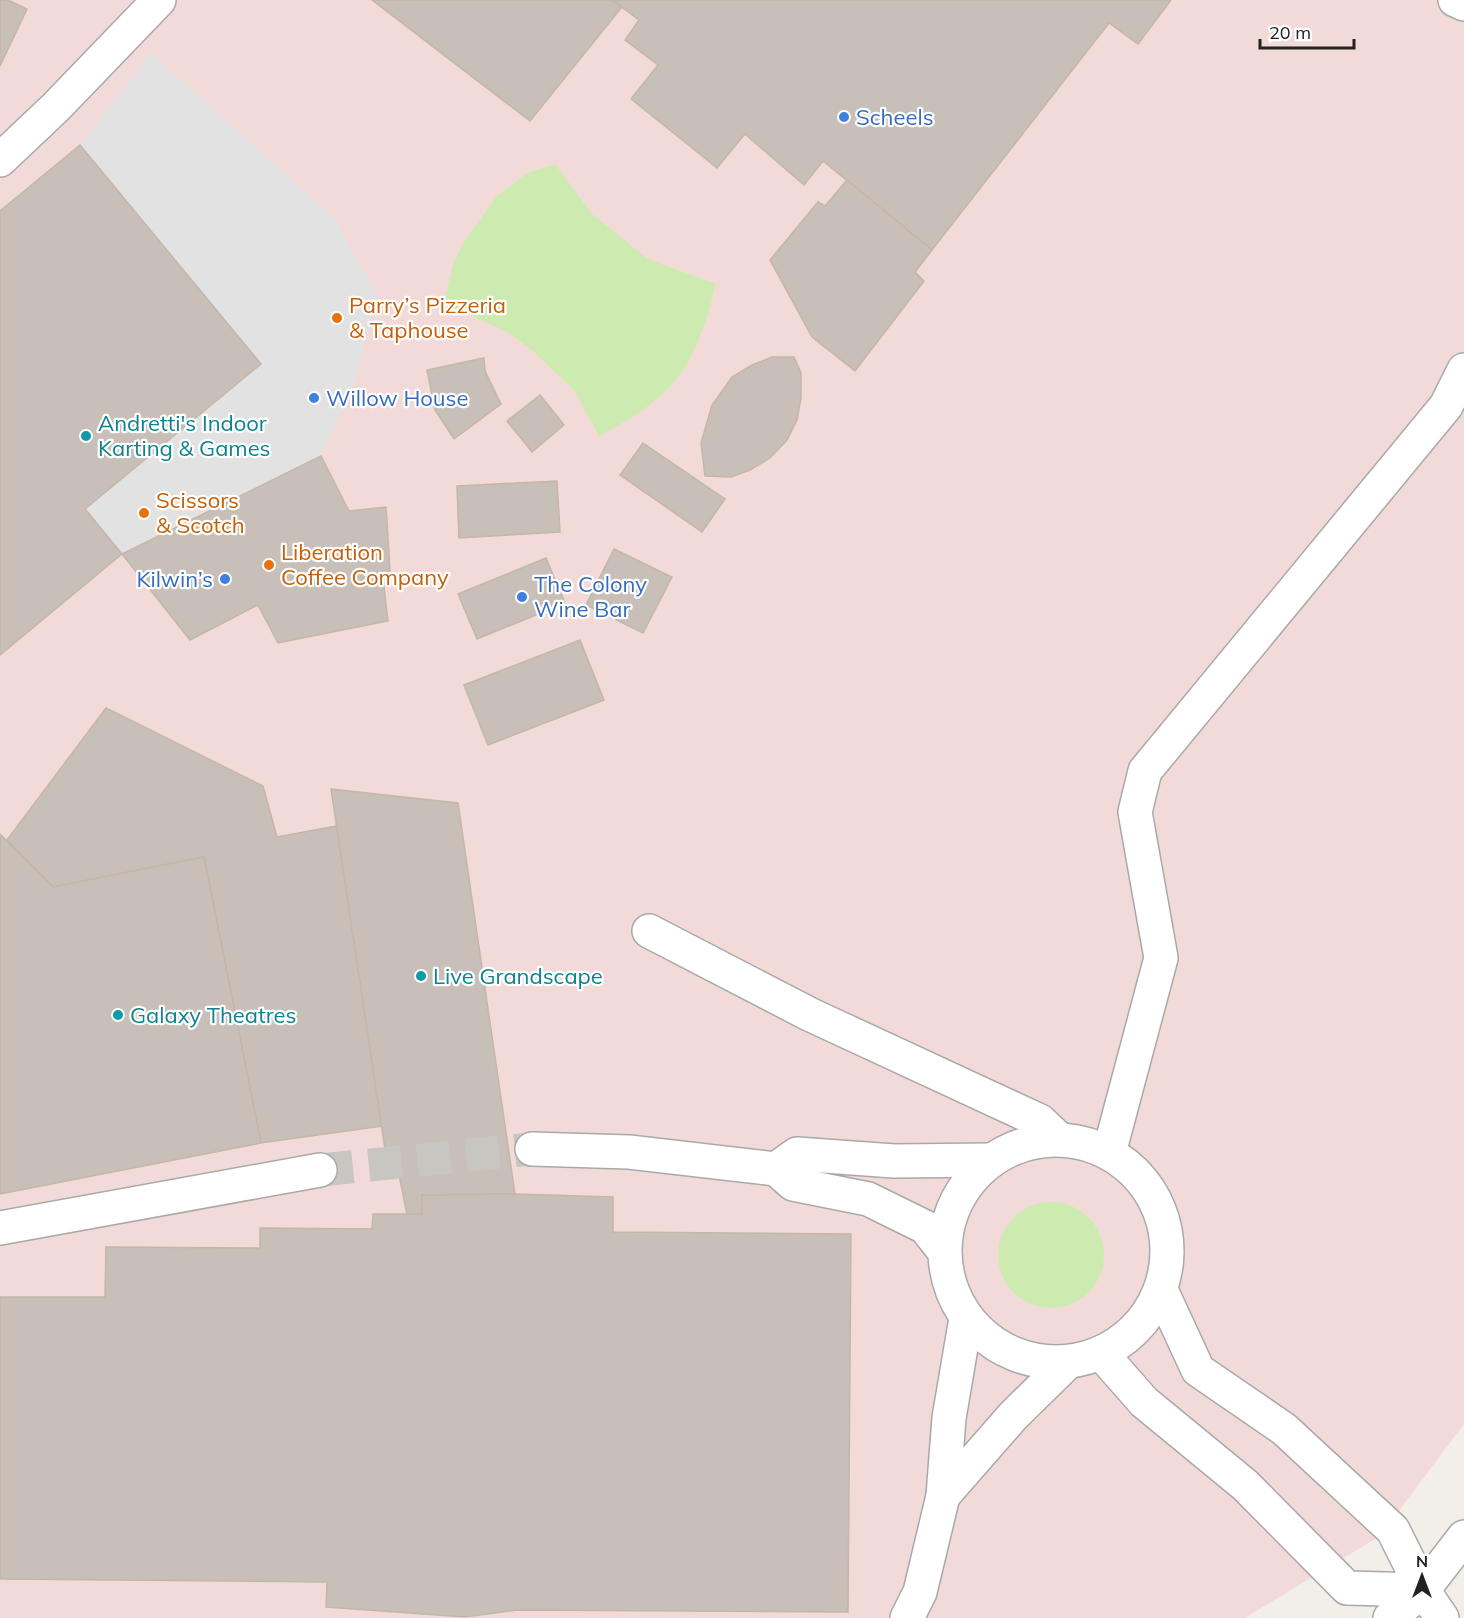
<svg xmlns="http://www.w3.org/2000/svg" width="1464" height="1618" viewBox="0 0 1464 1618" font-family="Mulish,sans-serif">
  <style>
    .commercial { fill: #f2dad9 }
    .grass { fill: #cdebb0 }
    .parking { fill: #e2e2e2 }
    .building { fill: #c7bfb8; stroke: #c4b6ab; stroke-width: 1.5 }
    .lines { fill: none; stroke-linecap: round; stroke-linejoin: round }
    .minor-tunnel { stroke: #c8c6c1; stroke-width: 33; stroke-dasharray: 33 16; stroke-linecap: butt }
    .minor-casing { stroke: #a9a9a9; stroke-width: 36 }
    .minor { stroke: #fff; stroke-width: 33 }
    .shop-dot { fill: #3f7fe0; stroke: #fff; stroke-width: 2 }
    .food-dot { fill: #e8710a; stroke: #fff; stroke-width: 2 }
    .culture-dot { fill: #0f9aa8; stroke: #fff; stroke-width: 2 }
    .labels { text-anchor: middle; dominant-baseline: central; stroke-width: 4.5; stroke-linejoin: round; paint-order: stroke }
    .shop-label { font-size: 22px; fill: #366cbe; stroke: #fff; text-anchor: start }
    .food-label { font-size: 22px; fill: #c56008; stroke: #fff; text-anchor: start }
    .culture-label { font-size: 22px; fill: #0d838f; stroke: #fff; text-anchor: start }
  </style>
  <rect width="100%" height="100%" fill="#f2efe9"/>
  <!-- commercial -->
  <path class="commercial" d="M0 0H1464V1424L1380 1536 1245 1618H0Z"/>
  <!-- grass -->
  <g class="grass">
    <path d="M555 164 592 214 648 259 716 284C694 369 677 395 599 436L574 390 533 351 509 333 444 303 453 264 462 245 496 197 527 173Z"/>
    <circle cx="1051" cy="1255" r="53"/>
  </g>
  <!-- parking -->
  <path class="parking" d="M151 53 334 218 377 295 354 384 321 456 122 554 85 509 261 364 80 145Z"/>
  <!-- building -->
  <g class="building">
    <path d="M0 0H8L27 9 0 66Z"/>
    <path d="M372 0H612L622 7 530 121Z"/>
    <path d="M612 0H1171L1138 44 1109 23 932 250 823 161 804 185 745 134 717 168 631 99 658 65 625 40 639 20Z"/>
    <path d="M80 145 261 364 85 509 122 554 0 655V211Z"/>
    <path d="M847 180 932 250 915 272 924 281 855 371 812 337 770 260 818 202 825 206Z"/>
    <path d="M772 357H794L801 373V398L797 420 787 440 770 458 750 470 731 477 705 476 701 443 712 405 732 377 752 365Z"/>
    <path d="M484 358 485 371 501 404 454 439 435 410 427 370Z"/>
    <path d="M540 395 564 425 532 452 507 421Z"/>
    <path d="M643 443 725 499 702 532 620 475Z"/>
    <path d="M321 456 349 511 386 507 390 571H382L388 621 278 643 258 605 190 640 122 554Z"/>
    <path d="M557 481 560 532 459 538 457 486Z"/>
    <path d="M614 549 672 577 643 633 586 605Z"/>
    <path d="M546 558 565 603 477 639 458 594Z"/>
    <path d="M580 640 604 700 488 745 464 685Z"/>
    <path d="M106 708 263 786 277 837 337 826 382 1126 261 1143 204 857 53 887 7 840Z"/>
    <path d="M331 789 458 803 515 1194 422 1195V1214H407L399 1175 389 1176Z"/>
    <path d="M0 834 53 887 204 857 261 1143 0 1194Z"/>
    <path d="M515 1194 613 1197V1232L851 1234 848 1612 517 1610 465 1617 326 1607 327 1582 0 1579V1297H105L106 1247 260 1248V1228L372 1229 373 1214H422V1195Z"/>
  </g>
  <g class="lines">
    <!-- minor-tunnel -->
    <path class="minor-tunnel" d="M320 1170 532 1149"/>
    <!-- minor casing -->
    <g class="minor-casing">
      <g id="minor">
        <path d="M1455 0 1464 4"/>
        <path d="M0 160 56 107 159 0"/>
        <path d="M649 931 809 1014 1040 1121 1060 1140"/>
        <circle cx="1056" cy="1251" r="111"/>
        <path d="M532 1149 629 1152 776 1169"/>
        <path d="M1109 1153 1161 958 1135 812 1145 771 1446 406 1464 370"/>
        <path d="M0 1228 320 1170"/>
        <path d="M944 1251 925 1227 868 1199 793 1184 776 1169 797 1154 894 1161 992 1160"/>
        <path d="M1161 1290 1198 1370 1284 1429 1393 1530 1423 1590 1442 1618"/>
        <path d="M966 1318 949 1418 943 1496 1013 1416 1068 1362"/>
        <path d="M1101 1353 1144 1402 1245 1485 1347 1588 1423 1590"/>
        <path d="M907 1618 920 1592 943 1496"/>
        <path d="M1390 1618 1423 1590 1464 1537"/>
      </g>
    </g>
    <!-- minor -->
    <use href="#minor" class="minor"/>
  </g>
  <!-- markers -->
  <g class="shop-dot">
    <circle cx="844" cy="117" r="6"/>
    <circle cx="314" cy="398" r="6"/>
    <circle cx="225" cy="579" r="6"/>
    <circle cx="522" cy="597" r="6"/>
  </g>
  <g class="food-dot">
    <circle cx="337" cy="318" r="6"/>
    <circle cx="144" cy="513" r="6"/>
    <circle cx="269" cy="565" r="6"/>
  </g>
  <g class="culture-dot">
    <circle cx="86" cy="436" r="6"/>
    <circle cx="421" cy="976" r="6"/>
    <circle cx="118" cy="1015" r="6"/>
  </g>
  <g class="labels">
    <!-- shop labels -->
    <g class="shop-label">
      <text x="856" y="117">Scheels</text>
      <text x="326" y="398">Willow House</text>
      <text x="213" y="579" text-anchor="end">Kilwin’s</text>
      <text x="534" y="584">The Colony<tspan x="534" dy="25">Wine Bar</tspan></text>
    </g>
    <!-- food labels -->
    <g class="food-label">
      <text x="349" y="305">Parry’s Pizzeria<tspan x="349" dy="25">&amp; Taphouse</tspan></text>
      <text x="156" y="500">Scissors<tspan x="156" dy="25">&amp; Scotch</tspan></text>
      <text x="281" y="552">Liberation<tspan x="281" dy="25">Coffee Company</tspan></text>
    </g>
    <!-- culture labels -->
    <g class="culture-label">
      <text x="98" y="423">Andretti's Indoor<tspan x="98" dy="25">Karting &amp; Games</tspan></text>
      <text x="433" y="976">Live Grandscape</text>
      <text x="130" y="1015">Galaxy Theatres</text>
    </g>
  </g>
  <!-- north arrow -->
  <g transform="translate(1422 1576)" stroke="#ffffff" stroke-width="4.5" paint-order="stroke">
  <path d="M0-4.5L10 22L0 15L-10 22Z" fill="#222222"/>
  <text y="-9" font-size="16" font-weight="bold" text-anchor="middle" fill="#222222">N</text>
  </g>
  <!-- scale -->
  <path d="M1260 39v9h94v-9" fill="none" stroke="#222222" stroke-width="3"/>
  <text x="1269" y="39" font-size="18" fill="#222222" stroke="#ffffff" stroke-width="4.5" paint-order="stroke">20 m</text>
</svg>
